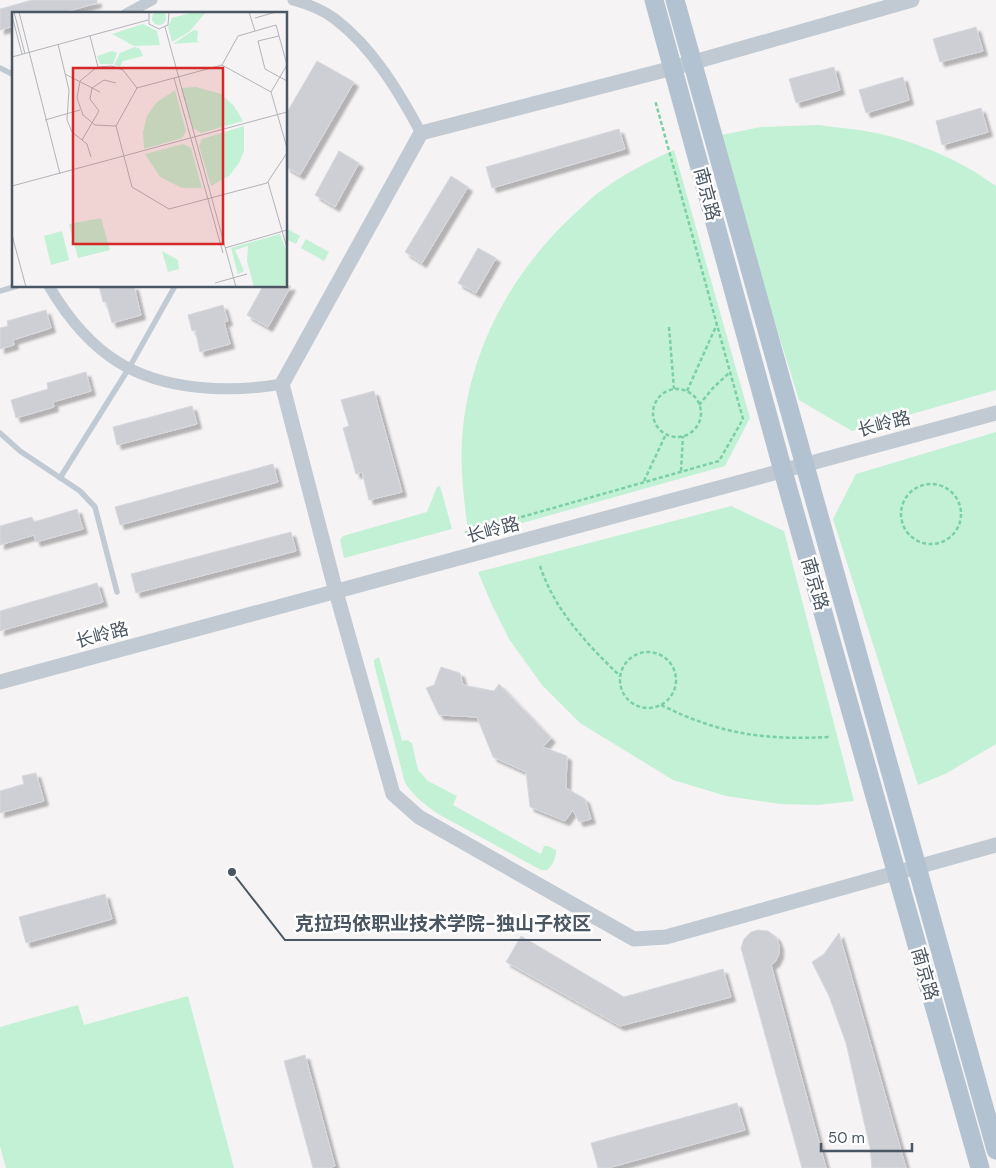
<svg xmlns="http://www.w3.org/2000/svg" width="996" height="1168" viewBox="0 0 996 1168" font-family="'DM Sans','Noto Sans SC',sans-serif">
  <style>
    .green { fill: #c3f1d5 }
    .building { fill: #cdcfd5; stroke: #d7d9de; filter: url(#shadow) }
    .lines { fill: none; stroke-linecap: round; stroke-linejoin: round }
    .path { stroke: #7ad0a6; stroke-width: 2.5; stroke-dasharray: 4 2.5; stroke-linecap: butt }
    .service { stroke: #c1cad2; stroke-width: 5.5 }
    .minor { stroke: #c1cad2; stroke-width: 11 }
    .tertiary { stroke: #c1cad2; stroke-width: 15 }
    .primary { stroke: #b3c2d1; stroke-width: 19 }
    .labels { text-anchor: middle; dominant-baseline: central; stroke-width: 5; stroke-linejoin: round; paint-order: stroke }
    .street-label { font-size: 18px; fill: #4a5661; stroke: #fff }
    .inset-road { fill: none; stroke: #b1b4b9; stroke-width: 1 }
    .view { fill: #d62828; fill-opacity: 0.15; stroke: #d62828; stroke-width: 2.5 }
    .inset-edge { fill: none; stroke: #4a5661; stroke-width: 2.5 }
    .leader { fill: none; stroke: #4a5661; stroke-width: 2 }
    .callout-dot { fill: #4a5661; stroke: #fff; stroke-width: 2 }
    .callout-label { font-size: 19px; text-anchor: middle; font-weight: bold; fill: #4a5661; stroke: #fff; stroke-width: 5; stroke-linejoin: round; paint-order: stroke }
  </style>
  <defs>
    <filter id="shadow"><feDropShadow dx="4.5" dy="4.5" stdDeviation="1" flood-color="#0004"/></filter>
  </defs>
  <rect width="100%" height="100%" fill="#f5f3f3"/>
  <!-- green -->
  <g class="green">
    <path d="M819 125C838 128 858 129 876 133 918 142 962 161 996 186V390L852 431 799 400 717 136 761 127Z"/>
    <path d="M674 150 750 418 725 466 469 538C464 501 459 465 463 428 472 342 517 264 582 207 588 202 594 195 602 190 624 174 649 161 674 150Z"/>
    <path d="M286 228 300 236 296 244 286 239Z"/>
    <path d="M306 239 329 252 324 261 301 248Z"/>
    <path d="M996 432V744L945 774 918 785 833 519 856 474Z"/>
    <path d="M440 486 452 529 344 558 340 540 343 536 427 512 437 487Z"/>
    <path d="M731 506 784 531 854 801 817 805 780 804 726 796 673 780 580 723 542 685 509 639 492 605 478 572Z"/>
    <path d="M379 657 402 741 407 740 412 743 418 770 428 781 457 796 453 805 541 854 544 846H548L556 850C556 858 553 865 547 870H541L440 815C426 806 415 797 405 783L374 664V660Z"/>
    <path d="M188 996 234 1168H6L0 1146V1027L78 1005 84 1025Z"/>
  </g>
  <!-- building -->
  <g class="building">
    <path d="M32 0H97V3L58 14H14V26L0 30V9Z"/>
    <path d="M976 27 983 51 940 62 933 39Z"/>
    <path d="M317 61 354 82 300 175 286 167V114Z"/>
    <path d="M834 67 840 90 796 103 789 79Z"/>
    <path d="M903 77 909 100 866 113 859 90Z"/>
    <path d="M981 108 988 132 942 145 936 121Z"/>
    <path d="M619 129 625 149 492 188 486 167Z"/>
    <path d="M339 151 359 163 335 207 315 195Z"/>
    <path d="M451 176 468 187 422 263 405 252Z"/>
    <path d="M478 248 496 258 476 293 458 283Z"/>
    <path d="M99 286H134L141 315 112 323 106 302H103Z"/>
    <path d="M263 286H291L268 327 247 315Z"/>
    <path d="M223 305 228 321 224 322 230 344 200 352 195 330 192 331 188 315Z"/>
    <path d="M46 310 51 328 13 340 14 345 0 349V328L8 326 7 321Z"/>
    <path d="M86 372 91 391 53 402 54 407 16 418 11 400 48 389 47 383Z"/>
    <path d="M374 391 402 492 369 500 362 472 356 474 343 428 349 426 341 400Z"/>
    <path d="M192 406 197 424 117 445 113 427Z"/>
    <path d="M273 464 278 482 120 525 115 507Z"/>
    <path d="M77 509 83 529 36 542 34 535 0 545V526L32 517 34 522Z"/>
    <path d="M291 532 296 551 136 593 131 574Z"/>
    <path d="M97 583 103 602 0 631V611Z"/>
    <path d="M441 667 460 673 463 685 494 691 499 684 551 738 543 747 567 756 566 788 585 799 591 819 579 822 573 810 565 821 530 807 526 772 493 757 477 717 439 715 426 688 434 685Z"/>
    <path d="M36 773 44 801 0 813V791L24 784 22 776Z"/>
    <path d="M105 894 112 919 26 943 19 917Z"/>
    <path d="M758 930 768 931 776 937 779 945V954L775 962 771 965 826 1168H802L741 948 744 939 751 932Z"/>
    <path d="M839 933 906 1168H872L870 1148 846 1043 829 996 812 962 824 954Z"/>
    <path d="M521 936 624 997 723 969 731 997 620 1026 506 962Z"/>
    <path d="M305 1055 335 1166 329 1168H313L284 1061Z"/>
    <path d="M737 1103 745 1130 608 1168H598L591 1143Z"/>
  </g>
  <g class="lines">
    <!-- path -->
    <g class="path">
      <path d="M669 327 674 389"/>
      <circle cx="677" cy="413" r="24"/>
      <path d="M687 391 717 324"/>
      <path d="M699 405 713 388 730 372"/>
      <path d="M681 471 683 436"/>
      <path d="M644 481 666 434"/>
      <circle cx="931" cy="514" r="30"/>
      <path d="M465 533 719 461 743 419 655 100"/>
      <path d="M540 566C555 611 587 644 620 676"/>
      <circle cx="648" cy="680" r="28"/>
      <path d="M661 705C722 735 764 740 831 737"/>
    </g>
    <!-- service -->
    <g class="service">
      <path d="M0 68 14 75"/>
      <path d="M0 291 17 286"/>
      <path d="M0 433 20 451 80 491 95 507 117 592"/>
      <path d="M60 478 129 368 175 286"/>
    </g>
    <!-- minor -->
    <g class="minor">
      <path d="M293 0C308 4 323 10 335 19 373 48 399 92 421 133"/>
      <path d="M126 14 152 0"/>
      <path d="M49 286C66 315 89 344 118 362 164 391 230 393 282 384"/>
    </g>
    <!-- tertiary -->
    <g class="tertiary">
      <path d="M912 0 673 68 421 133 282 384 336 592 393 794 419 817 634 939 666 937 996 845"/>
      <path d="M0 682 996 413"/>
    </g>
    <!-- primary -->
    <g class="primary">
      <path d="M654 0 783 471 980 1168"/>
      <path d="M675 0 996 1150"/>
    </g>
  </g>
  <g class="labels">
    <!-- street labels -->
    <g class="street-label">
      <text transform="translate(707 194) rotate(75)">南京路</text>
      <text transform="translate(884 424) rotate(-15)">长岭路</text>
      <text transform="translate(493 530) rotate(-15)">长岭路</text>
      <text transform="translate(815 584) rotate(74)">南京路</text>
      <text transform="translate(102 635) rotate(-15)">长岭路</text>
      <text transform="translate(925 974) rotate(74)">南京路</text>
    </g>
  </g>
  <!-- overview -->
  <g transform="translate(12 12)">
    <rect width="275" height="275" fill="#f5f3f3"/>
    <path d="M140 6a7 7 0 1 1 14 0a7 7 0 1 1-14 0ZM182 0H194L177 20 160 30 156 15 160 6ZM131 12 145 19 148 33 122 34 100 22ZM182 18 186 19 185 29 188 30 161 32ZM123 35 128 37 131 44 111 49 108 55 102 53 108 41ZM100 39 105 41 101 52H88L85 44ZM184 75 209 82 222 94 231 109 189 121 181 116 169 76ZM163 78 174 119 170 126 132 137 131 120 135 104 145 90ZM232 114V139L227 151 217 164 199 174 187 134 190 127ZM171 132 179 136 190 176H170L148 165 133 142ZM89 206 98 238 66 246 57 212ZM50 219 57 248 39 253 32 224ZM268 222 275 240V273L242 275 235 249 236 234 223 238 232 259 226 262 219 236ZM150 239 166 248 167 257 156 260Z" fill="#c3f1d5"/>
    <path class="inset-road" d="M2 0 13 42M7 0 48 162M137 0V12L147 17 156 13 157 0M237 0 243 19M0 4 10 42M243 6 264 0M153 15 224 275M78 24 86 55M267 24 246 29 253 57 275 69M46 32 57 78 55 108 60 120 75 132 79 145M0 45 136 8M210 53 226 24 264 13 275 53 259 80M53 62 88 80M162 66 211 241M33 108 68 98M104 114 83 113 71 103 65 86 68 69 85 55 100 54 111 58 125 76M70 128 87 99 78 87 80 76 92 68 104 71M275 136 259 80 210 53 125 76 104 114 120 175 157 197 255 171 275 141M256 170 275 236M0 174 275 100M0 223 14 275M213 236 275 218M203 271 235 262"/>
    <path class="view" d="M61 56H211V232H61Z"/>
    <rect width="275" height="275" class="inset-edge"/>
  </g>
  <!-- callouts -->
  <path class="leader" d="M232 872L285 940H601"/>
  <circle class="callout-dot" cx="232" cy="872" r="5"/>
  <g class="callout-label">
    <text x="443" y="930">克拉玛依职业技术学院-独山子校区</text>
  </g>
  <!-- scale -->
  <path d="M821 1143v8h91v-8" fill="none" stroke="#4a5661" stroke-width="2.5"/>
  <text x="828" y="1143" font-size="15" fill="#4a5661" stroke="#ffffff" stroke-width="4" paint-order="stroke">50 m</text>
</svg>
